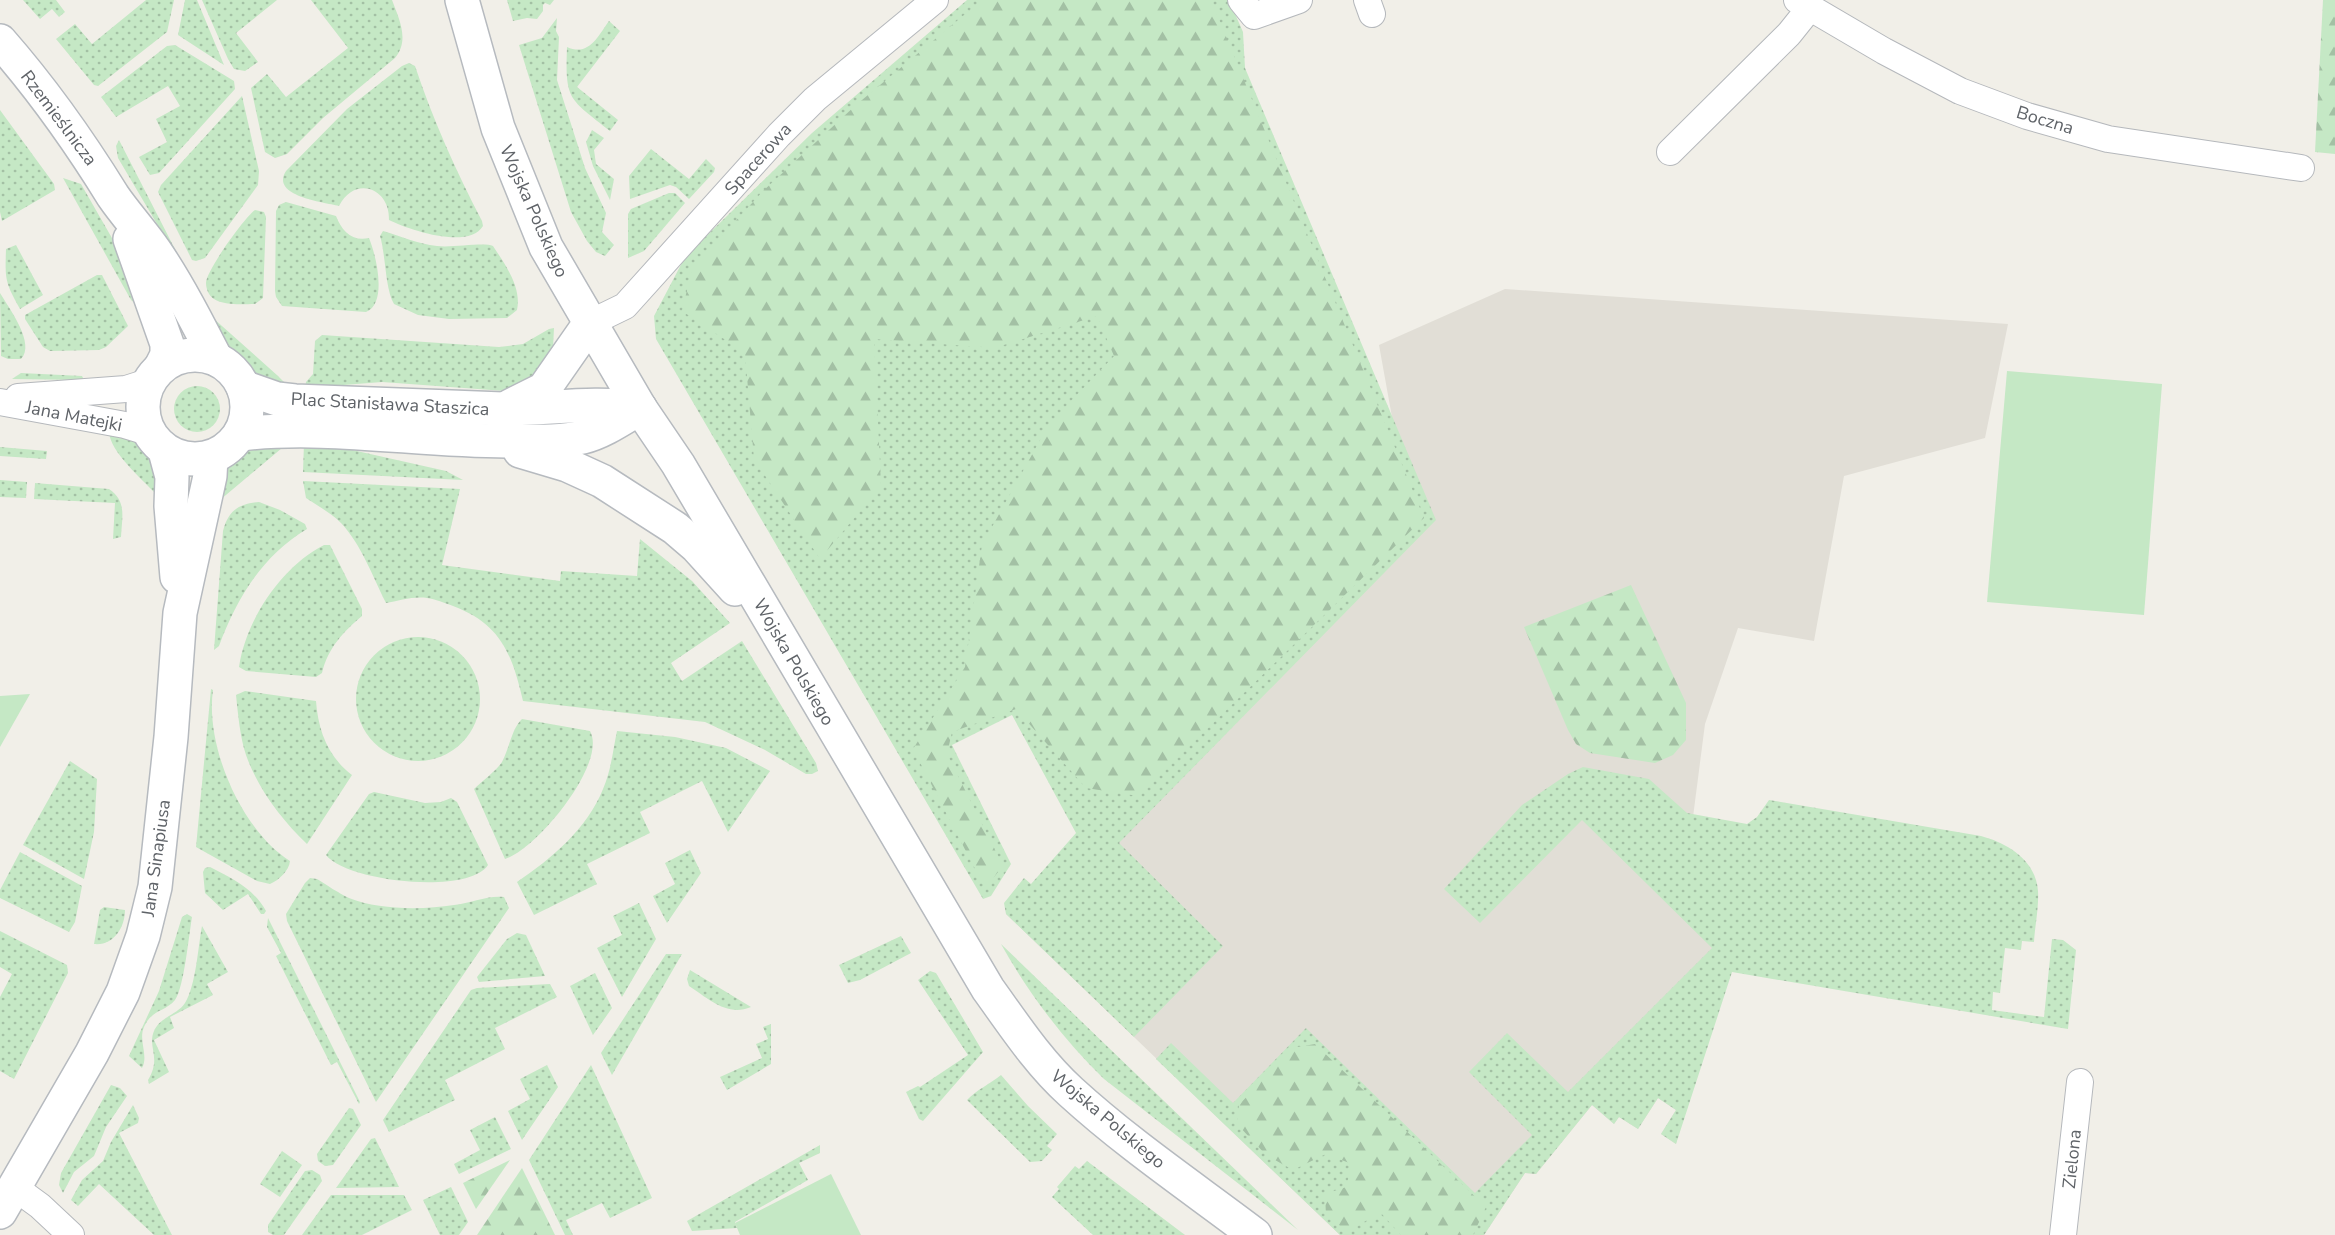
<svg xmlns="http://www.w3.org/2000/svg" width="2335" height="1235" viewBox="0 0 2335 1235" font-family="'Nunito Sans',sans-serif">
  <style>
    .education { fill: #e1ded6 }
    .grass { fill: url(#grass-dots) }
    .forest { fill: url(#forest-firs) }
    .garden { fill: #c5e8c5 }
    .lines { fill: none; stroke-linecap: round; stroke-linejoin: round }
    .street-casing { stroke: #b5b8bc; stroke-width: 28 }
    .secondary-casing { stroke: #b6babf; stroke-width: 36 }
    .street { stroke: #fff; stroke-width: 26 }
    .secondary { stroke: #fff; stroke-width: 33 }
    .labels { text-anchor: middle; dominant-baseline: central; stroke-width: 4.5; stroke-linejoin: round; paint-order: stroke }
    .street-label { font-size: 18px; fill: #5f6368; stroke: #fff }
  </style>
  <defs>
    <pattern id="grass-dots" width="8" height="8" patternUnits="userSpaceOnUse" patternTransform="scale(1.5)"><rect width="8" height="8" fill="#c5e8c5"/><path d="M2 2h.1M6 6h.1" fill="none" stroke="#a3c0a4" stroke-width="1.8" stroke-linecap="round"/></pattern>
    <pattern id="forest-firs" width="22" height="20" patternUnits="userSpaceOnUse" patternTransform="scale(1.5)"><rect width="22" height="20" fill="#c5e8c5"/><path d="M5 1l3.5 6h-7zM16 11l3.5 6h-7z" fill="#a3c0a4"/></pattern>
  </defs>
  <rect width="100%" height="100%" fill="#f1efe8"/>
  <!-- education -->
  <path class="education" d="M1505 289 2008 324 1985 438 1844 476 1814 641 1738 628 1705 724 1693 817 1748 830 1676 1144 1661 1134 1676 1110 1658 1098 1638 1129 1619 1117 1614 1124 1592 1105 1536 1174 1525 1173 1484 1235H1340L1006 914 1100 825 1410 517 1379 345Z"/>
  <!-- grass -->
  <g class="grass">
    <path d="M23 0H56L65 12 59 17 52 9 40 19Z"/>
    <path d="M146 0H174L167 32 98 86 94 85 56 39 75 24 92 44Z"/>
    <path d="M185 0H197L224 65 178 35Z"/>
    <path d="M202 0H277L236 33 258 62 245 71 234 69 228 59Z"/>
    <path d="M311 0H392C399 19 410 40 395 58L323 118 287 154 275 158 265 152 251 88 267 74 286 97 348 48Z"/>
    <path d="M507 0H554L550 5 545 3 543 5V11L537 19 527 18 513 21Z"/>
    <path d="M967 0H1229L1243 32 1245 68 1436 520 1119 843 1223 946 1134 1037 1006 914 1004 903 1024 878 1031 884 1076 833 1012 715 952 745 1011 864 991 896 983 899 656 339 654 316 685 257 812 133Z"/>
    <path d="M557 18 556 31 559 37 557 80 585 168 606 213 602 232 614 245 605 256 596 252 587 241 571 212 519 45 542 38Z"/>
    <path d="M609 21 620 31 577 87 618 120 610 131C569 98 565 101 567 47 589 57 598 36 609 21Z"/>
    <path d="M175 45 234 81 235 89 159 173 150 175 139 157 167 142 156 119 180 106 168 86 116 117 101 97 167 46Z"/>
    <path d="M409 63 415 66C433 120 456 171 482 221L483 226C469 250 409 230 389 220 390 188 355 175 339 206 323 202 270 196 286 171L347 109 402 66Z"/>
    <path d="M242 96 259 171 258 185 205 258 196 261 192 260 158 192 161 185Z"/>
    <path d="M0 110 54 184 55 190 2 221 0 212Z"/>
    <path d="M592 130 604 138 594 150 596 164 614 179 610 200 593 166 586 142Z"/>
    <path d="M119 140 180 259 178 268 157 224 118 158 116 146Z"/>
    <path d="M651 149 689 179 706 159 715 168 714 172 689 199 676 187 670 185 630 199 629 176Z"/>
    <path d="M63 178 81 184 128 266 137 305 131 300Z"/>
    <path d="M669 193H675L685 203 644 251 628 258V214L631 209Z"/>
    <path d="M286 202 336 216C342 231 352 242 369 238 376 255 388 303 366 312L282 306 276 297 275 291 276 211 279 205Z"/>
    <path d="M255 210 264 212 266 217 263 298 255 304C243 304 225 306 214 299 209 296 206 289 206 283 206 271 244 218 255 210Z"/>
    <path d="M383 231C401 236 418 244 437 246 452 248 484 242 493 246 505 264 522 288 517 310L507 318 449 319 418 315 394 304C385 289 386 256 380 236Z"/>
    <path d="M16 245 43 295 20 309C5 282 5 280 6 249Z"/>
    <path d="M97 275H102L128 326 106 347 99 350 50 351 43 347 25 319V315Z"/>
    <path d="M0 293C9 308 36 344 21 359H8L1 356Z"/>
    <path d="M213 318 278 376 285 383 286 390 251 375 246 367 223 347Z"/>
    <path d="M554 328 553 348 532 378 505 391 382 382 305 388 306 382 313 374 315 341 322 335 499 347 523 344 549 329Z"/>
    <path d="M21 373 82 376 84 380 12 379Z"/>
    <circle cx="197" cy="409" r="23"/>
    <path d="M109 432C155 447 153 447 156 494 143 480 110 452 109 432Z"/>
    <path d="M304 443 330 445 446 471 463 480 303 472Z"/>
    <path d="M282 444V448L220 500C220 492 219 483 221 475 229 451 262 447 282 444Z"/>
    <path d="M0 447 47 451 46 459 0 456Z"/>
    <path d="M0 480 27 482 26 498 0 497Z"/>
    <path d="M303 481 460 489 442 565 560 581 561 571 637 576 640 539 692 581 730 623 671 663 682 681 742 641 816 763 818 771 812 774H806L765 750 705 722 523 701C512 654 501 624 453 606 445 603 435 599 427 598 414 596 398 601 386 603 373 577 361 544 341 523 331 513 318 506 306 498Z"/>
    <path d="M35 483 109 489C127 501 122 517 121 537L113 539 115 503 34 499Z"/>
    <path d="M259 502 280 510 305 524 307 529C262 556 237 598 219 646L214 650 223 531C228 511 238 504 259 502Z"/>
    <path d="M324 545H330L362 609V616C343 632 328 648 322 673L316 677 246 671 239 667C246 620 281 567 324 545Z"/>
    <circle cx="418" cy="699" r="62"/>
    <path d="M211 689 213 690C205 746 241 830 290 861 289 871 279 880 270 884L257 881 196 847Z"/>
    <path d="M245 691 316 701C318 730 328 757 352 775L307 844C282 820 258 789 246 755 240 737 238 714 236 695Z"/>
    <path d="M522 719 590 731C608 763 536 850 505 859L474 789C483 780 495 772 502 762 509 749 512 728 522 719Z"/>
    <path d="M617 731 675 737 726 748 770 771 728 832 702 781 640 812 650 833 587 864 597 884 534 915 517 882C551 859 587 829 603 789 611 771 613 750 617 731Z"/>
    <path d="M70 761 97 779 94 832 84 879 23 845Z"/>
    <path d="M1583 767 1649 779 1687 813 1747 824 1757 817 1769 800 1981 836C2007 843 2036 860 2038 891 2039 907 2035 926 2034 942L2022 941 2021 950 2005 948 2000 993 1993 992 1992 1010 2044 1017 2052 939 2063 940 2076 950 2068 1029 1732 972 1676 1144 1661 1134 1676 1110 1658 1098 1638 1129 1619 1117 1614 1124 1592 1105 1536 1174 1525 1173 1484 1235H1340L1156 1059 1171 1043 1233 1103 1306 1028 1475 1193 1532 1135 1469 1072 1507 1033 1568 1092 1712 948 1582 820 1480 923 1444 889 1522 805 1568 774Z"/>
    <path d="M374 792 425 803 441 802 451 798 457 802 488 865C469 895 347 882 326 855L369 794Z"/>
    <path d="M690 850 701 873 667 923 653 896 675 884 665 863Z"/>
    <path d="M20 852 82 886 75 922 69 932 0 898V890Z"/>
    <path d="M210 867C232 878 254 889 266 911L264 914H261L248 894 223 910 205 893 203 872 205 868Z"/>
    <path d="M310 878 317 879C327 885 338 893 349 898 379 910 422 910 454 905 471 903 488 895 504 897L509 908 376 1102 287 921 286 914 305 883Z"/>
    <path d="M639 903 656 939 622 997 597 948 622 935 613 916Z"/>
    <path d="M104 907 125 910C125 928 113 946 94 944L100 910Z"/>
    <path d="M187 914 192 917C189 934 184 988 175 1000 165 1012 152 1009 144 1027 138 1041 149 1055 142 1068L129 1056 159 991 182 917Z"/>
    <path d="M268 918 360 1102 359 1104 337 1062 331 1065 276 956 281 953 267 927Z"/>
    <path d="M202 926 228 972 207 984 213 995 170 1017 174 1028 154 1040 169 1072 149 1084 148 1080C162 1057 147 1048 154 1031 160 1017 177 1015 185 1003 196 985 198 947 202 926Z"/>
    <path d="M0 931 67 965 68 973 14 1079 0 1071V997L12 974 0 967Z"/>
    <path d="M517 933 526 935 545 976 479 982 477 977 507 939Z"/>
    <path d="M901 936 911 953 860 980 848 983 839 965Z"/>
    <path d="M1001 944 1298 1230 1104 1079C1063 1039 1029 994 1001 944Z"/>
    <path d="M666 954H682L612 1075 601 1053Z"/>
    <path d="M690 970 751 1007C727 1017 709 999 689 986L687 979Z"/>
    <path d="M930 971 936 973 983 1052 923 1121 919 1119 906 1092 918 1086 920 1087 968 1055 918 980Z"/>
    <path d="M595 973 612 1008 593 1035 570 986Z"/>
    <path d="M550 984 557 997 495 1028 505 1049 445 1080 455 1100 389 1132 383 1120 471 990 477 988Z"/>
    <path d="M771 1024V1064L727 1090 720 1077 762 1058 756 1044 768 1039 763 1027Z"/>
    <path d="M547 1065 558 1087 522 1140 508 1111 530 1099 520 1079Z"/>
    <path d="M591 1065 652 1198 610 1218 602 1203 566 1220 573 1235H565L529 1160Z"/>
    <path d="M1001 1075 1028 1106 1057 1134 1047 1146 1052 1150 1042 1161 1030 1162 967 1100C976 1090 990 1084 1001 1075Z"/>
    <path d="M111 1085 120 1088 127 1096 106 1127 94 1156 74 1172 63 1193 59 1185 61 1173Z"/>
    <path d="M133 1105 139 1118 138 1123 119 1133 172 1235H154L99 1184 78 1206 71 1200 82 1180 103 1161 111 1142Z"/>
    <path d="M349 1108 353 1109 361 1125 333 1165 325 1166 318 1161 317 1154Z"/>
    <path d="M495 1117 511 1149 459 1174 454 1164 480 1150 470 1130Z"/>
    <path d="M375 1138 399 1187 336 1188 371 1139Z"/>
    <path d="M820 1145V1153L799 1163 808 1180 735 1222 737 1228 692 1231 687 1221Z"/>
    <path d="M282 1151 302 1165 280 1197 260 1184Z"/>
    <path d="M1087 1161 1185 1235H1093L1052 1197 1059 1189 1057 1187 1075 1166 1079 1169Z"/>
    <path d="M312 1170 320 1175 322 1181 284 1235H273L268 1232V1225L305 1171Z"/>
    <path d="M451 1187 468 1222 459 1235H440L423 1200Z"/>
    <path d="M331 1195H404L412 1210 362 1235H302Z"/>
  </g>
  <!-- forest -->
  <g class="forest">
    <path d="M982 0H1211L1424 518 1138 796 1086 788 1016 709 952 732 947 754 1003 866 985 888 913 749 965 667 982 545 1049 424 1114 356 1097 316 994 348 874 339 881 486 820 559 754 459 745 353 682 311 692 269 763 191 856 105Z"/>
    <path d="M2323 0H2335V154L2315 152Z"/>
    <path d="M1631 585 1686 703V740L1673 755 1655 763 1590 753 1576 744 1568 730 1524 627Z"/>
    <path d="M1315 1044 1486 1207 1473 1235H1401L1380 1212 1348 1232 1326 1215 1325 1194 1346 1187 1352 1164 1326 1154 1293 1170 1266 1155 1237 1124 1239 1105 1292 1048Z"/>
    <path d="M510 1160 476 1209 463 1183Z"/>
    <path d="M522 1168 555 1235H477Z"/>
  </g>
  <!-- garden -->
  <g class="garden">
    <path d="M2007 371 2162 384 2144 615 1987 602Z"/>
    <path d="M30 694 0 747V696Z"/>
    <path d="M831 1174 861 1235H740L735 1223Z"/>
  </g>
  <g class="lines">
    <!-- street casing -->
    <g class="street-casing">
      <g id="street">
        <path d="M1241 0 1254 16 1299 0"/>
        <path d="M1367 0 1372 14"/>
        <path d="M1797 0 1884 51 1960 91 2027 116 2108 139 2301 168"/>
        <path d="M1670 152 1789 34 1809 9"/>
        <path d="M590 323 625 306 779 135 815 99 935 0"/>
        <path d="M18 397 126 389 148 382"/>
        <path d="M0 402 125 425 148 432"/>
        <path d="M14 1187 40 1206 71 1235"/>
        <path d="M2063 1235 2080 1082"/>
      </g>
    </g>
    <!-- secondary casing -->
    <g class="secondary-casing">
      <g id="secondary">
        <path d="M462 0 498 128 546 247 640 408 678 464 988 989C1014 1025 1038 1062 1071 1092 1128 1144 1193 1188 1255 1235"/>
        <path d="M0 41C43 90 79 141 113 196 126 215 142 232 155 251 178 285 197 322 216 359"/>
        <path d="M130 239 167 344V355L161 367"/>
        <circle cx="195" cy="407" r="52"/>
        <path d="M243 387 277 399 295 401 503 409C549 409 594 401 640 408"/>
        <path d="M510 406 544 389 590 323"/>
        <path d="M240 434C328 424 417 441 506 441 531 441 558 443 583 437 603 432 623 418 640 408"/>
        <path d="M165 451 172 477 171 506 177 577"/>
        <path d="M520 451 567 465 602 481 675 528 696 546 735 589"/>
        <path d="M0 1212 92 1053 123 992 143 936 155 887 171 737 180 613 210 476 211 457"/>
      </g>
    </g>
    <!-- street -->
    <use href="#street" class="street"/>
    <!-- secondary -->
    <use href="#secondary" class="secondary"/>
  </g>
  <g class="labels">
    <!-- street labels -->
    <g class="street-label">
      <text transform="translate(59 118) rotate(53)">Rzemieślnicza</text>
      <text transform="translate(2045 120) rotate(17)">Boczna</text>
      <text transform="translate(758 159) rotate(-48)">Spacerowa</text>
      <text transform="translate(534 211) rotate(66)">Wojska Polskiego</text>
      <text transform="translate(390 404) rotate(3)">Plac Stanisława Staszica</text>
      <text transform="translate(74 416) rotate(11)">Jana Matejki</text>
      <text transform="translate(794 662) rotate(60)">Wojska Polskiego</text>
      <text transform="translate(156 858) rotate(-82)">Jana Sinapiusa</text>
      <text transform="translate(1108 1119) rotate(40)">Wojska Polskiego</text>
      <text transform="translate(2072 1159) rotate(-84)">Zielona</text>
    </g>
  </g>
</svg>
